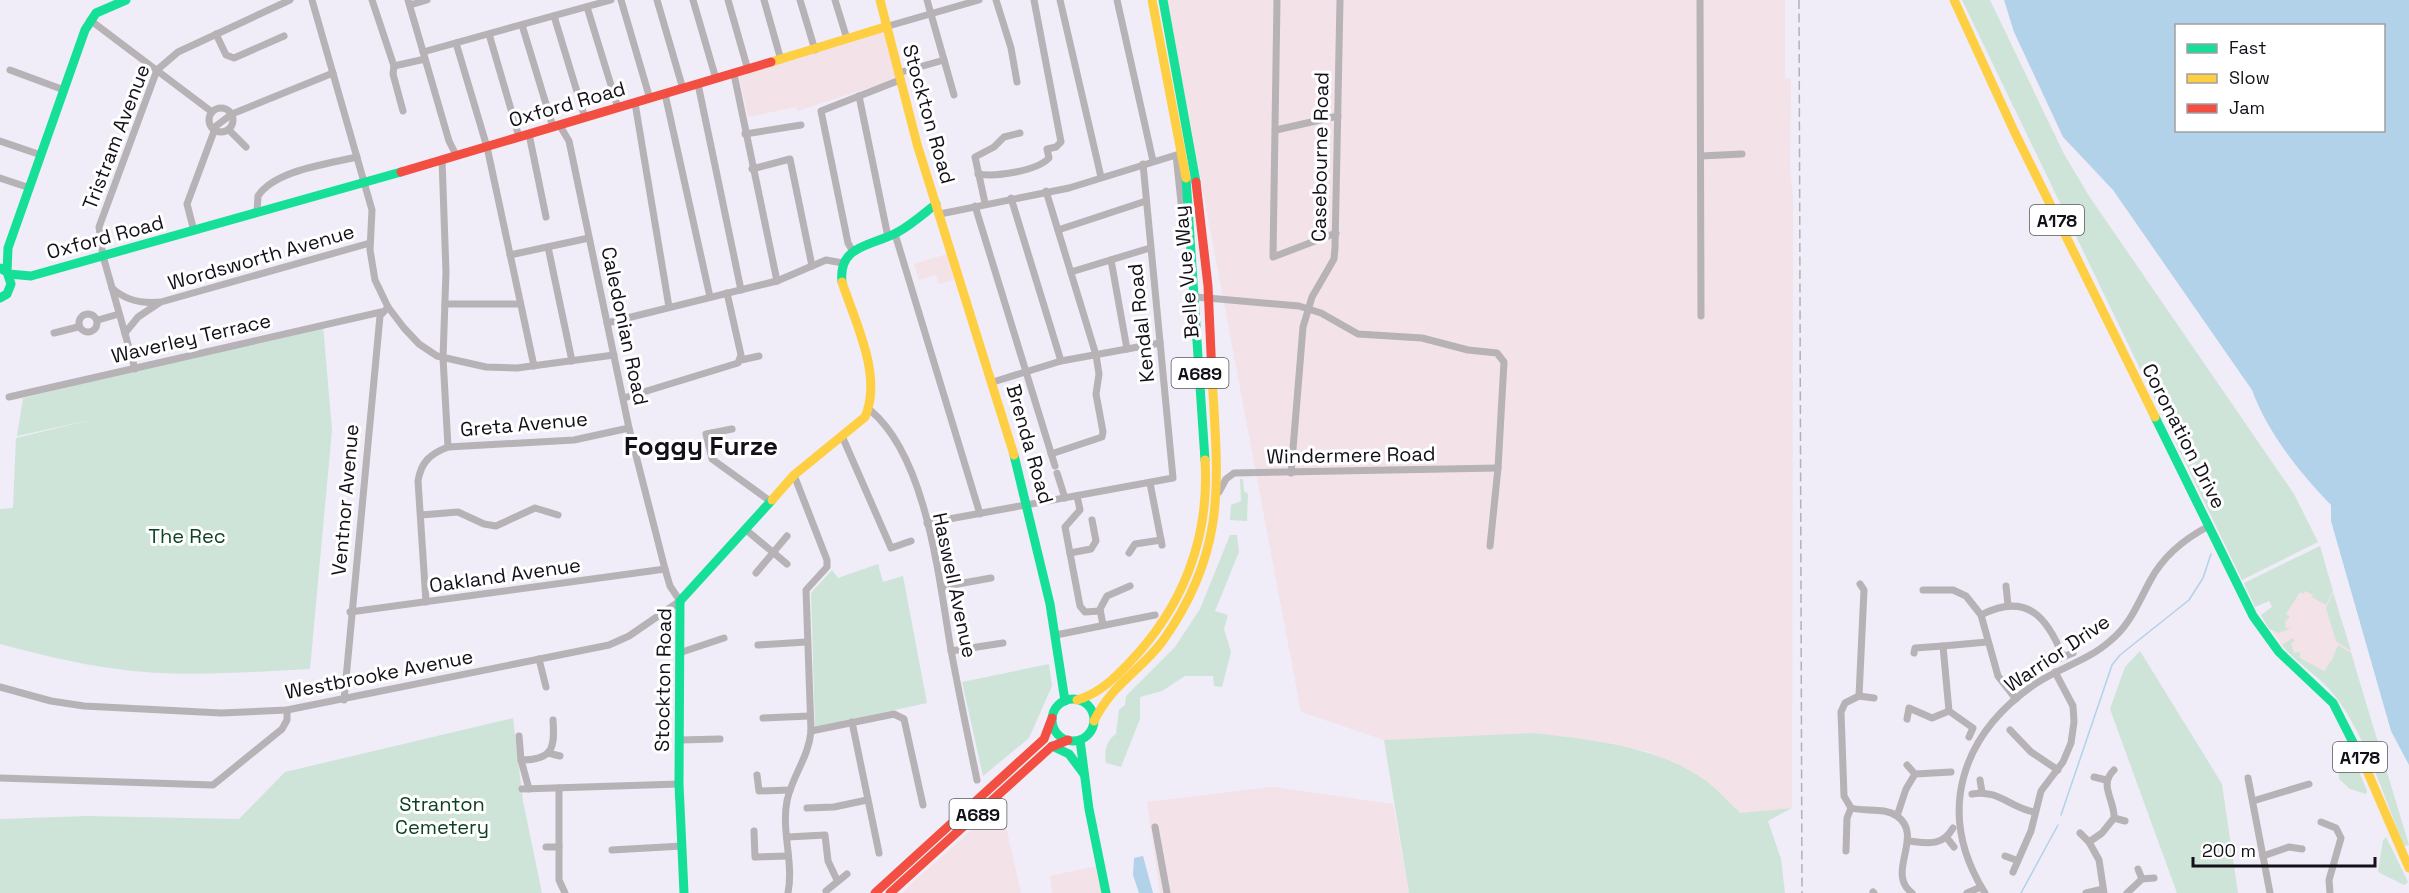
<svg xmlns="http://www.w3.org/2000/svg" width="2409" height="893" viewBox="0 0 2409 893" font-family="'Space Grotesk',sans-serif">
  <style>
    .commercial { fill: #f3e2e8 }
    .industrial { fill: #f3e2e7 }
    .green { fill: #cee4d8 }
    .water { fill: #b2d2e9; fill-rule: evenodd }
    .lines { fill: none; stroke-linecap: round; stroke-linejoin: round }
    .stream { stroke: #b2d2e9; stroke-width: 1.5 }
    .street { stroke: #b6b2b6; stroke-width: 7 }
    .fast { stroke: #16e098; stroke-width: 9 }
    .slow { stroke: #ffcf43; stroke-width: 9 }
    .jam { stroke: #f24e42; stroke-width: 9 }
    .rail { stroke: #b4b0b7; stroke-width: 1.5; stroke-dasharray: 9 4.5; stroke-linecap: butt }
    .labels { text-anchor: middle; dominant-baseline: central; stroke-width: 6; stroke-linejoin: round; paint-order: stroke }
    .shield { fill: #fff; stroke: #5a585e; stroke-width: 1.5 }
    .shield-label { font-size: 18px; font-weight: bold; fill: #131019 }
    .street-label { font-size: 20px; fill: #131019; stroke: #fff }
    .park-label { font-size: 20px; fill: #0d4123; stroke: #fff }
    .district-label { font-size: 26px; font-weight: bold; fill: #131019; stroke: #fff }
  </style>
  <rect width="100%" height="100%" fill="#f0ecf8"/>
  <!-- commercial -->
  <g class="commercial">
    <path d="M885 31 898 78 798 111 796 107 748 117 739 76Z"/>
    <path d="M947 254 954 280 939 284 936 275 919 280 914 264Z"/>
    <path d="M2330 582 2355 664 2316 676 2284 648 2261 615 2289 593Z"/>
    <path d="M1273 787 1393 804 1409 893H1160L1147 802Z"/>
  </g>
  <!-- industrial -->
  <g class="industrial">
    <path d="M1167 0H1785V78L1791 79 1790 169 1793 199 1792 808 1740 813 1705 781 1650 752 1605 742 1533 733 1384 740 1301 712Z"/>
    <path d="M1001 804 1021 893H902L911 884Z"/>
    <path d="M1098 866 1102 893H1052L1050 876Z"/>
  </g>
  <!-- green -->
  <g class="green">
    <path d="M1962 0H1990L2064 154 2089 196 2294 494 2318 542 2242 580Z"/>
    <path d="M323 325 332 430 310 669C246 672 180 678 117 669 78 664 38 654 0 644V509L13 508 16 438 95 419 17 436 23 398Z"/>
    <path d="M1240 479H1243L1244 491 1248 494 1247 521 1230 520 1231 505 1241 501Z"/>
    <path d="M1230 535H1237L1239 552 1215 611 1228 615 1224 629 1231 652 1222 687 1214 686 1213 676H1185L1162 691 1140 697V719L1121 767 1106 763C1104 753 1106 740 1116 734L1119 710 1125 705 1126 696 1175 647 1200 609Z"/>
    <path d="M2320 546 2333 591 2326 605 2312 597 2313 595 2305 591 2303 594 2300 592 2286 614 2290 617 2285 622 2286 628H2291L2279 633 2269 629 2261 615 2272 607 2269 601 2255 607 2244 583Z"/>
    <path d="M878 564 883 582 903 576 927 703 815 727 811 593 832 570 838 578Z"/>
    <path d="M2333 593 2351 651 2336 641 2326 608Z"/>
    <path d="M2293 638 2295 641 2291 643 2294 653 2300 652V658L2324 671 2332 660 2338 645 2351 653 2409 845 2404 846C2385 800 2365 734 2335 696 2320 676 2297 664 2282 645Z"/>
    <path d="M2140 651 2222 784 2238 893H2177L2110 709 2125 667Z"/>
    <path d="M1049 664 1052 686 1029 738 983 776 962 682Z"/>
    <path d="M513 718 523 801 542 893H0V819L87 816 239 819 285 772Z"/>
    <path d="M1533 733C1592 740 1656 745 1706 781 1718 790 1729 802 1740 813L1792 808 1768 821 1781 859 1785 893H1409L1384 740Z"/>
    <path d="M2348 744 2367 791 2366 794 2350 789 2339 779 2338 759 2344 745Z"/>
    <path d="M2386 837 2408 882 2404 885 2378 872 2383 840Z"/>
  </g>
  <!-- water -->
  <g class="water">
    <path d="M2004 0H2409V765L2391 731 2331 521V505C2300 473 2267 432 2252 390L2113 190 2063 137 2014 32ZM2176 26H2384V130H2176Z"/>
    <path d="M1143 856 1153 893H1139L1133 875 1134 858Z"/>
  </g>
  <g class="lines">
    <!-- stream -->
    <g class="stream">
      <path d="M2061 815 2112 665 2120 655 2189 600 2203 578 2211 554"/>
      <path d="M2021 893 2058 825"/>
    </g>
    <!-- street -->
    <g class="street">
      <path d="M312 0 372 210 370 250 375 280 388 307 404 328 419 344 437 356 486 367 517 368 614 355"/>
      <path d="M372 0 394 66 393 74 403 111"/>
      <path d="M408 0 449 141 456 155"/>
      <path d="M621 0 650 99"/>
      <path d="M657 0 683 89"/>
      <path d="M693 0 716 79"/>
      <path d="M728 0 748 70"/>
      <path d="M764 0 781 60"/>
      <path d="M800 0 815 50"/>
      <path d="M835 0 847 39"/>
      <path d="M927 0 954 95"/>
      <path d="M996 0 1011 48 1017 82"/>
      <path d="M1060 0 1101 177"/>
      <path d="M1117 0 1153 161"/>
      <path d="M1277 0 1273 257 1336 233"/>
      <path d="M1700 0 1701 316"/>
      <path d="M410 5 427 0"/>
      <path d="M587 7 618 108"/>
      <path d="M554 16 585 118"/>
      <path d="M90 20 212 112"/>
      <path d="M522 25 553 127"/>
      <path d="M885 27 979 0"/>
      <path d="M216 34 226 55 234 58 284 36"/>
      <path d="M489 34 519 137"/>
      <path d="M456 43 487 147 534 366"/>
      <path d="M423 52 611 0"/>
      <path d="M394 66 425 59"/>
      <path d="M10 70 64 90"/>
      <path d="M898 73 944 60"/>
      <path d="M734 74 777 281"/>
      <path d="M698 84 741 290"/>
      <path d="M665 94 710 297"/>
      <path d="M859 96 888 237"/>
      <path d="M635 103 669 307"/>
      <circle cx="221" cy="120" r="12"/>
      <path d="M229 130 246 147"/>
      <path d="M1276 130 1338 116"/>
      <path d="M529 134 546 217"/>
      <path d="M745 134 801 125"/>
      <path d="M0 141 41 155"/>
      <path d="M1701 156 1742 154"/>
      <path d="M442 159 446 272 443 358 448 447"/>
      <path d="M752 169 790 159 812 266"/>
      <path d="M978 174C996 177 1037 171 1049 158L1047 149 1056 147 1061 142 1034 0"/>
      <path d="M0 178 30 188"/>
      <path d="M1046 191 1096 355 1099 374 1096 394 1103 432 1102 437 1051 454"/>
      <path d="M1011 198 1061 361"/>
      <path d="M985 203 975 157 994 147 1004 137 1020 133"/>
      <path d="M975 206 1055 466"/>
      <path d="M257 212 258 196C275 170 328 164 357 157"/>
      <path d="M940 214 1069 188 1176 155 1183 221"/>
      <path d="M1058 230 1146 201"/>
      <path d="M194 231 187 204 216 126 232 114 333 73"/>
      <path d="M895 234 980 514"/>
      <path d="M548 247 572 361"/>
      <path d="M852 250 848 243 821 111 900 80"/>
      <path d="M510 255 589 238"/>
      <path d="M1111 260 1127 349"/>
      <path d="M1071 272 1150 248"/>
      <path d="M112 288C126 301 142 304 161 302L370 243"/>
      <path d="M1196 297 1299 306 1321 313 1358 334 1422 338 1468 350 1497 353 1504 362 1498 468 1490 546"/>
      <path d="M445 304H520"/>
      <circle cx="88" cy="323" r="9"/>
      <path d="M98 320 119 314"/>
      <path d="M607 323 777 281 826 260 843 263"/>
      <path d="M54 333 78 327"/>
      <path d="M125 333 138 317 159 303"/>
      <path d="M741 360 759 356"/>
      <path d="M135 369 103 256 99 227 157 70 178 52 290 0"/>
      <path d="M993 382 1061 361 1160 343"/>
      <path d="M9 397 381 312"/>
      <path d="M624 398 738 363 741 355 727 293"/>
      <path d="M870 410C927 457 939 580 951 650 959 693 968 737 977 780"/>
      <path d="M732 429 706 434 712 459 770 501"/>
      <path d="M842 436 891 548 911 541"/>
      <path d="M1057 473 1065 498"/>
      <path d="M1291 473 1303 327 1312 297 1334 259 1335 248 1340 0"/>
      <path d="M1150 483 1162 545"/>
      <path d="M1219 492 1226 479 1234 473 1498 468"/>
      <path d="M1077 496 1080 510 1065 527 1080 606 1085 612 1100 611"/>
      <path d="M421 515 458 512 484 524 496 526 535 508 558 515"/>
      <path d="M927 523 1173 478 1143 164"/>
      <path d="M745 529 787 564"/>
      <path d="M1070 553 1091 549 1096 541 1092 520"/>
      <path d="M1129 553 1135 544 1161 540"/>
      <path d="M756 573 787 536"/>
      <path d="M1860 584 1864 590 1859 696 1845 703 1841 712 1844 796 1851 808C1865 812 1884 807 1897 816 1925 836 1885 873 1912 893"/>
      <path d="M2006 586 2008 605"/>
      <path d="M941 587 991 578"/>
      <path d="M1923 590H1953L1966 596 1981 615 1998 676 2016 699"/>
      <path d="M426 602 418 481C421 462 430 454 448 447L574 440 629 428"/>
      <path d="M350 612 665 569"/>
      <path d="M1981 615C2026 592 2047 616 2063 657L2073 653"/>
      <path d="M1103 625 1100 609 1107 596 1130 586"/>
      <path d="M1056 635 1155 615"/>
      <path d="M758 645 806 642"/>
      <path d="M951 651 1003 643"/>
      <path d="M679 653 724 638"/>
      <path d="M1914 653 1915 648 1943 646"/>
      <path d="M539 659 546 687"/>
      <path d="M2052 663 2063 657"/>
      <path d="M0 687 51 701 84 706 221 713 287 710 609 645 629 636 680 601 670 586 665 569 629 428 569 141 560 126"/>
      <path d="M1859 696 1874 698"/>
      <path d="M344 700 380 316 388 307"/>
      <path d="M763 718 810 716"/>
      <path d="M1907 719 1909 708 1932 718 1949 711"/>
      <path d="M852 722 879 853"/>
      <path d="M2010 730 2031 752 2058 770"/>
      <path d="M811 731 894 714 904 719 923 805"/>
      <path d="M519 736 521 760 529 789"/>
      <path d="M1969 737 1973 728 1949 711 1943 646 1987 642"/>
      <path d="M680 740 720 739"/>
      <path d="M548 753 560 756"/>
      <path d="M521 760C553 760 555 748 553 720"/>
      <path d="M1907 765 1915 774"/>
      <path d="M757 775 759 791 790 790"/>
      <path d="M2094 777 2106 780"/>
      <path d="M0 778 213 785 282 729 287 720V710"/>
      <path d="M2248 778 2270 893"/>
      <path d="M1980 780 1982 792"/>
      <path d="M559 788V880L565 893"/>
      <path d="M522 789 679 784"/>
      <path d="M1972 794C1998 789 2011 808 2034 812"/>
      <path d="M2253 801 2309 784"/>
      <path d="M807 808 834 807 867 800"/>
      <path d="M1897 816 1906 789 1915 774 1951 772"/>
      <path d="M2114 818 2125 821"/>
      <path d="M2321 822 2336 828 2341 838 2329 880 2330 893"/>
      <path d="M1155 827 1167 893"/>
      <path d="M754 831 755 857 788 856"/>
      <path d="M2080 833 2089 842"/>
      <path d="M788 837 825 835 828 861 837 880"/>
      <path d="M1947 838 1954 847"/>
      <path d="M1909 841C1928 843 1942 847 1953 828"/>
      <path d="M546 847H559"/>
      <path d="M612 850 682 846"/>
      <path d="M1846 851 1847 818 1851 808"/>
      <path d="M2005 856 2016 860"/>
      <path d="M2263 856 2289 847 2302 849"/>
      <path d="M2138 869 2142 879"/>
      <path d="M2013 872 2031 831 2041 791 2063 762 2071 743 2074 722 2073 706 2055 672"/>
      <path d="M826 891 847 874"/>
      <path d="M1873 892 1874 893"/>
      <path d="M788 893C794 863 781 830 787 801 792 776 809 757 811 731L806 590 827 567V560L794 475"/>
      <path d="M1967 893 1981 887"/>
      <path d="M1985 893C1935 813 1961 735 2035 684 2059 668 2089 660 2110 641 2130 625 2138 603 2150 581 2163 556 2184 539 2209 526"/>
      <path d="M2086 893 2103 889"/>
      <path d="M2104 893 2099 860 2089 842 2102 833 2114 818C2115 800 2098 785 2114 770"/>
      <path d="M2127 893 2142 879 2154 878"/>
    </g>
    <!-- fast -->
    <g class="fast">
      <path d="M1163 0 1196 182"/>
      <path d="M1186 178 1205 460"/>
      <path d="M0 268 7 272 11 284 7 294 0 298"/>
      <path d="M7 272 8 248 85 30 96 13 126 0"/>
      <path d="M9 274 31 276 401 172"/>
      <path d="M842 282C838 246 870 246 894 234 909 227 923 214 936 204"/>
      <path d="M2155 417 2253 616 2279 652 2333 703 2365 766"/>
      <path d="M1014 455 1050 604 1065 701"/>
      <circle cx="1073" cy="720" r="21"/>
      <path d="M1080 740 1089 809 1106 893"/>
      <path d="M1052 746 1069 754 1084 774"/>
      <path d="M684 893 679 784 680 601 772 500"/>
    </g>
    <!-- slow -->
    <g class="slow">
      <path d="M880 0 917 144 1014 455"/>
      <path d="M1152 0 1186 178"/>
      <path d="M1954 0 2014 131 2155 417"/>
      <path d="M771 62 885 27"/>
      <path d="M772 500 794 475 865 417C883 376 855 322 842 282"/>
      <path d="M1077 700C1098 694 1114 679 1129 663 1183 607 1210 538 1205 460"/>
      <path d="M1094 721C1112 684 1139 672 1162 642 1228 550 1218 482 1212 376"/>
      <path d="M2365 766 2409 868"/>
    </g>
    <!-- jam -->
    <g class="jam">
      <path d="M401 172 771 62"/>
      <path d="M1196 182 1208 286 1212 376"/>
      <path d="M875 893 1044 739 1052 718"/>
      <path d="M890 893 1051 747 1068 740"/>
    </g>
    <!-- rail -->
    <path class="rail" d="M1799 0 1802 893"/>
  </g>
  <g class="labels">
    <!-- shield labels -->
    <g class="shield">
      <rect x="2030" y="205" width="54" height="30" rx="4.5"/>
      <rect x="1171.5" y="358" width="57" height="30" rx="4.5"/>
      <rect x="2333" y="742" width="54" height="30" rx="4.5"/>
      <rect x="949.5" y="799" width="57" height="30" rx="4.5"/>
    </g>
    <g class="shield-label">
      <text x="2057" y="220">A178</text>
      <text x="1200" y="373">A689</text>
      <text x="2360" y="757">A178</text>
      <text x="978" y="814">A689</text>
    </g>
    <!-- street labels -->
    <g class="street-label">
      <text transform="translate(567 104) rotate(-16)">Oxford Road</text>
      <text transform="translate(929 114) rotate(74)">Stockton Road</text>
      <text transform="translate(116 137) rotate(-69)">Tristram Avenue</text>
      <text transform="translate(1320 157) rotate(-89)">Casebourne Road</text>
      <text transform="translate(105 237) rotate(-15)">Oxford Road</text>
      <text transform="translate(261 257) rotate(-16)">Wordsworth Avenue</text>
      <text transform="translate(1186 272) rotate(-95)">Belle Vue Way</text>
      <text transform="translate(1141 323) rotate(-96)">Kendal Road</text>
      <text transform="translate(625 326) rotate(78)">Caledonian Road</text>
      <text transform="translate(191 338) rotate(-13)">Waverley Terrace</text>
      <text transform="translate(524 424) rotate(-5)">Greta Avenue</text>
      <text transform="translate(2184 436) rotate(63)">Coronation Drive</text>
      <text transform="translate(1030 444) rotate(74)">Brenda Road</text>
      <text transform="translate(1351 455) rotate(-1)">Windermere Road</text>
      <text transform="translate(345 500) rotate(-85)">Ventnor Avenue</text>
      <text transform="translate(505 575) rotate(-8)">Oakland Avenue</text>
      <text transform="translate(955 585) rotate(78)">Haswell Avenue</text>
      <text transform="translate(2057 653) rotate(-34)">Warrior Drive</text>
      <text transform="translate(379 674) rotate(-11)">Westbrooke Avenue</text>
      <text transform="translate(663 680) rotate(-89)">Stockton Road</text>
    </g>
    <!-- park labels -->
    <g class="park-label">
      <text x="187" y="536">The Rec</text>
      <text x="442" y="804">Stranton<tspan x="442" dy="23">Cemetery</tspan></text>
    </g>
    <!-- district labels -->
    <g class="district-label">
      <text x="701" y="446">Foggy Furze</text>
    </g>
  </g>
  <!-- legend -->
  <rect x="2175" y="24" width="210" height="108" fill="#ffffff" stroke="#a19fa3" stroke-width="1.5"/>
  <rect x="2187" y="44" width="30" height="9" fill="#16e098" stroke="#a19fa3" stroke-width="1.5"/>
  <text x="2229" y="54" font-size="18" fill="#131019">Fast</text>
  <rect x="2187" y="74" width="30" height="9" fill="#ffcf43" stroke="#a19fa3" stroke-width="1.5"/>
  <text x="2229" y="84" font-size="18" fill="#131019">Slow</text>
  <rect x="2187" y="104" width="30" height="9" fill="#f24e42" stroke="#a19fa3" stroke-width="1.5"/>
  <text x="2229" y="114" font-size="18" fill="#131019">Jam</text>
  <!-- scale -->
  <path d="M2193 857v9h182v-9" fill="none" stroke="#131019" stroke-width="3"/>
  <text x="2202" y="857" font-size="18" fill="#131019" stroke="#ffffff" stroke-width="4.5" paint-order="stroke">200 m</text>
</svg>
